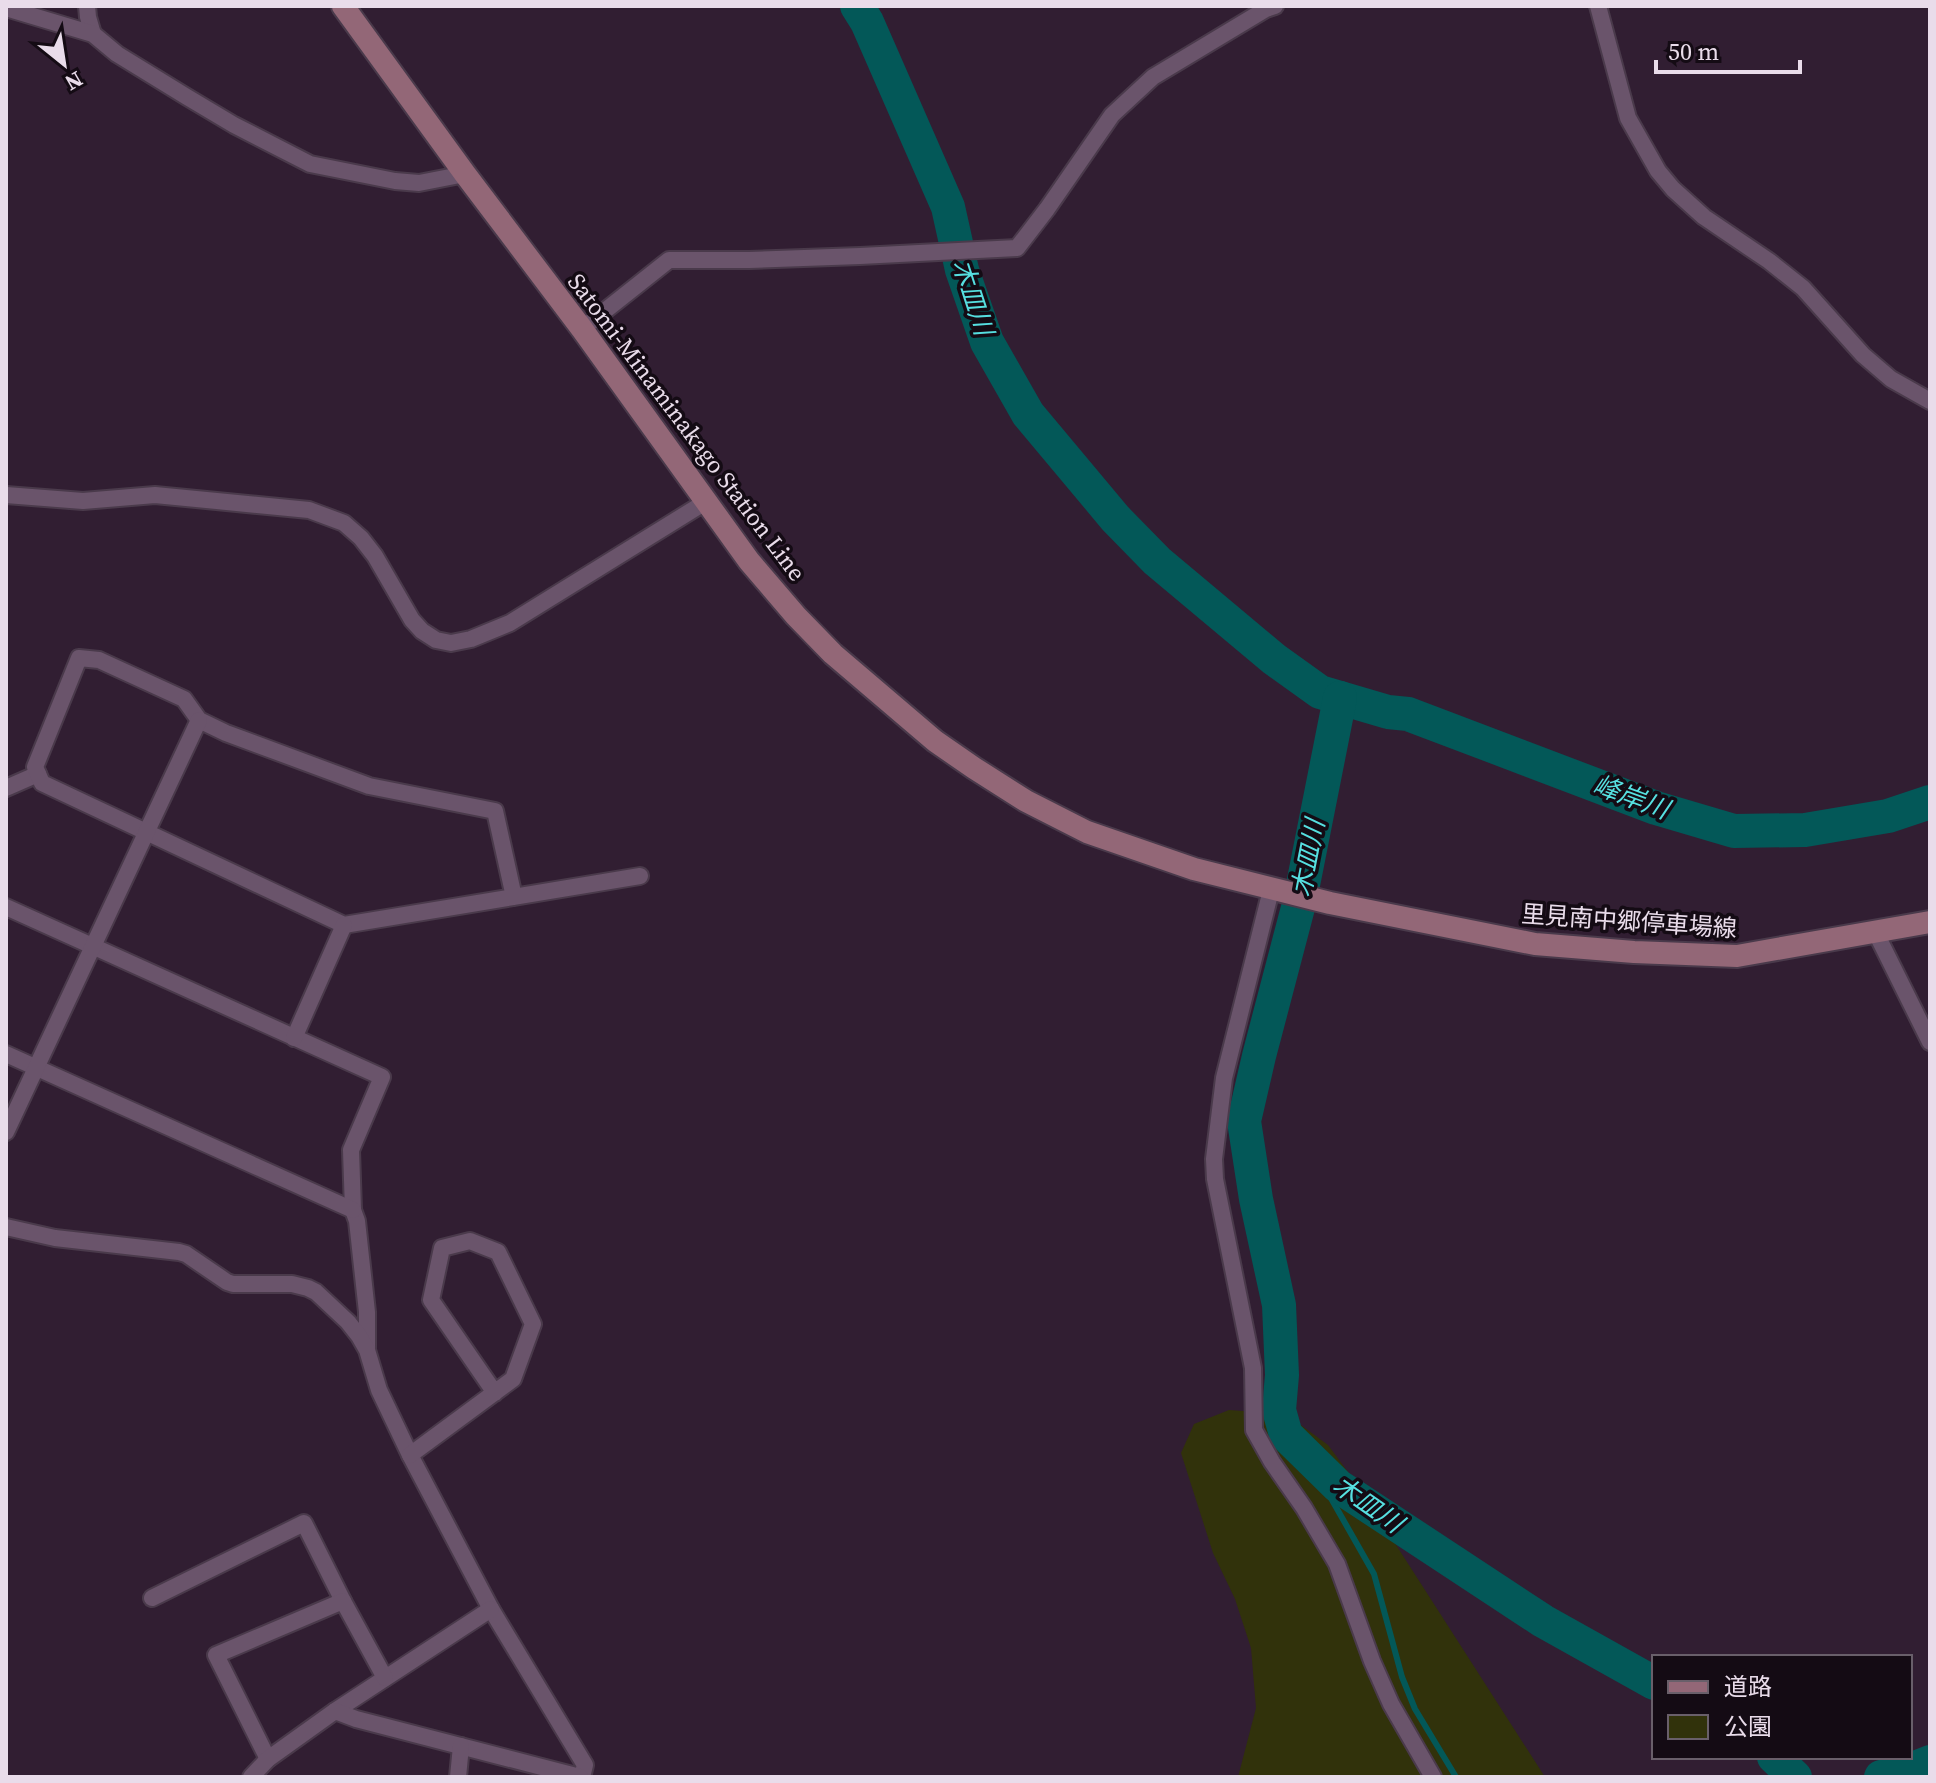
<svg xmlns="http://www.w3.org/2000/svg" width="1936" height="1783" viewBox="0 0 1936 1783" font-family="'Source Serif 4','Noto Sans JP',serif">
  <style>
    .green { fill: #31320b }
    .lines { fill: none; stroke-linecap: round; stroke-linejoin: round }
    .stream { stroke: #035858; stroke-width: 6 }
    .river { stroke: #035858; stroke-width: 34 }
    .street-casing { stroke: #4a3a4b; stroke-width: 20 }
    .secondary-casing { stroke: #4a3a4b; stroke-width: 26 }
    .street { stroke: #6a546b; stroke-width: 16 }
    .secondary { stroke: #936777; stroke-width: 22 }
    .labels { text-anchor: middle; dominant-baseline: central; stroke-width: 7; stroke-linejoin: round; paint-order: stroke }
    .street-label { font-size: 24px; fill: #e9dcea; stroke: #140b14 }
    .water-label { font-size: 26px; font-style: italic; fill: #56dfe0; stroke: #140b14 }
  </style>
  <rect width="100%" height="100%" fill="#311e32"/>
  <!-- green -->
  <path class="green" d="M1229 1410 1286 1414 1328 1445 1357 1484 1545 1777H1238L1256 1708 1251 1648 1235 1599 1213 1553 1181 1453 1194 1424Z"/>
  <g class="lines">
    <!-- stream -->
    <path class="stream" d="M1312 1460 1328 1493 1374 1574 1402 1677 1415 1709 1456 1777"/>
    <!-- river -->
    <g class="river">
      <path d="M857 6 867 22 948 207 962 270 987 342 1028 414 1115 518 1157 561 1274 659 1320 692 1388 712 1408 714 1656 808 1734 831 1805 830 1888 816 1930 802"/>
      <path d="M1340 698 1300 900 1259 1056 1244 1121 1256 1199 1279 1305 1282 1375 1279 1410 1286 1435 1338 1486 1543 1621 1654 1683"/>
      <path d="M1774 1757 1795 1777"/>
      <path d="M1881 1777 1902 1773 1930 1762"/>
    </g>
    <!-- street casing -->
    <g class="street-casing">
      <g id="street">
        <path d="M87 6 88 17 93 34"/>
        <path d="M1598 6 1628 118 1658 171 1673 189 1704 217 1769 261 1803 288 1863 355 1891 379 1930 401"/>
        <path d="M6 8 93 34 117 54 187 97 234 125 310 164 395 181 419 183 465 174"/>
        <path d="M582 329 669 260H749L860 256 1017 248 1047 209 1112 115 1153 77 1266 9 1275 6"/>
        <path d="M6 495 83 501 155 495 309 510 344 523 361 538 375 556 412 620 422 631 436 640 451 643 471 639 510 623 707 501"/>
        <path d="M6 788 38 774"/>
        <path d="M1271 890 1224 1078 1214 1159 1215 1179 1253 1368 1254 1430 1272 1462 1304 1508 1337 1564 1372 1661 1391 1704 1433 1777"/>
        <path d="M514 897 495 811 369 786 226 733 199 720 184 699 99 660 79 658 35 767 42 783 344 925 640 876"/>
        <path d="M6 907 382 1077 351 1150 353 1210 357 1221 367 1312V1348"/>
        <path d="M1875 931 1930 1042"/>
        <path d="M294 1038 344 925"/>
        <path d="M6 1054 353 1210"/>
        <path d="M6 1132 199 720"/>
        <path d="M6 1227 55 1238 179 1252 186 1254 227 1282 233 1284H292L308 1288 316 1292 348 1322 359 1336 367 1350 379 1390 410 1455 491 1609 585 1765 582 1777"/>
        <path d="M410 1455 513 1379 533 1324 498 1252 470 1241 442 1248 431 1300 495 1393"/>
        <path d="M152 1598 304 1523 343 1601"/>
        <path d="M335 1711 491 1609"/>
        <path d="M268 1759 216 1655 343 1601 385 1678"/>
        <path d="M251 1777 268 1759 335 1711 356 1719 580 1777"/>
        <path d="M458 1777 461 1746"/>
      </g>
    </g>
    <!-- secondary casing -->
    <g class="secondary-casing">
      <path id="secondary" d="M343 6 465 174 582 329 749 561 796 616 833 654 935 741 974 768 1026 801 1087 832 1194 869 1330 903 1535 944 1634 952 1737 956 1930 922"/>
    </g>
    <!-- street -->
    <use href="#street" class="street"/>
    <!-- secondary -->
    <use href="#secondary" class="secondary"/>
  </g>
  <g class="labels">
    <!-- street labels -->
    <g class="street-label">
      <text transform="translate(687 427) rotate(53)">Satomi-Minaminakago Station Line</text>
      <text transform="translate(1629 921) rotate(4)">里見南中郷停車場線</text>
    </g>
    <!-- water labels -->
    <g class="water-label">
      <text transform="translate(973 297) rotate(72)">木皿川</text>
      <text transform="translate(1631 797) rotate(20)">峰岸川</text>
      <text transform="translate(1308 858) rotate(-79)">木皿川</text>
      <text transform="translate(1368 1504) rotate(35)">木皿川</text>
    </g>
  </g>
  <!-- border -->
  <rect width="1936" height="1783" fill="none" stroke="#e9dcea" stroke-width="16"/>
  <!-- legend -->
  <rect x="1652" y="1655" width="260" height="104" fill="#140b14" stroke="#695f6a" stroke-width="2"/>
  <rect x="1668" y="1681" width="40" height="12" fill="#936777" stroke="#695f6a" stroke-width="2"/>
  <text x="1724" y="1695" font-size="24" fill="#e9dcea">道路</text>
  <rect x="1668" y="1715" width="40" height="24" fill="#31320b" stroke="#695f6a" stroke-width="2"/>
  <text x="1724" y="1735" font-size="24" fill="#e9dcea">公園</text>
  <!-- north arrow -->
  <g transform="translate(64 64) rotate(150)" stroke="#140b14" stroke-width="6" paint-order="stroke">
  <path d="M0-6L14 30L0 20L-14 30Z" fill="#e9dcea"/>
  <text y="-12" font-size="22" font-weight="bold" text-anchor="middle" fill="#e9dcea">N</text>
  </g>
  <!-- scale -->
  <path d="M1656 60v12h144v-12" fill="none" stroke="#e9dcea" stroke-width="4"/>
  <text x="1668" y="60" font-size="24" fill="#e9dcea" stroke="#140b14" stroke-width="6" paint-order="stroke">50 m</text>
</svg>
